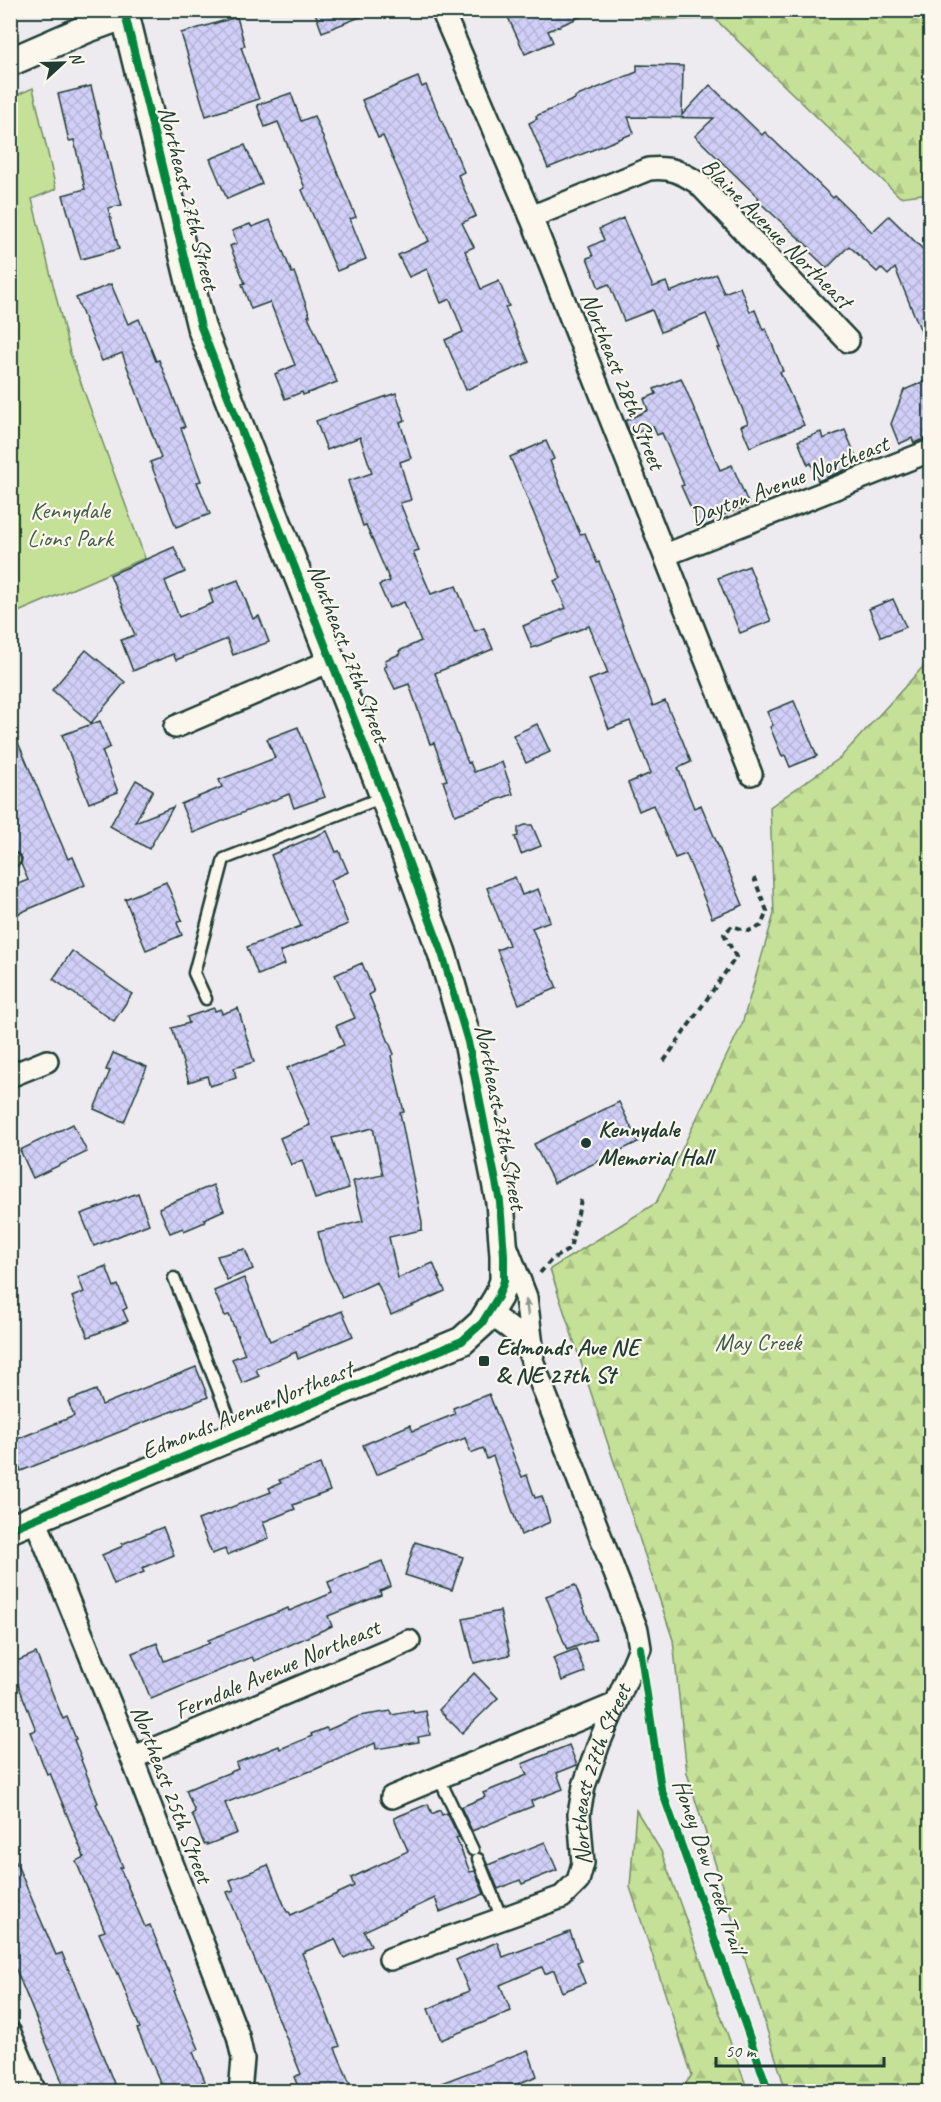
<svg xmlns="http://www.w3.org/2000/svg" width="941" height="2102" viewBox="0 0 941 2102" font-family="Caveat,sans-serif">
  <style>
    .forest { fill: url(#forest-firs); stroke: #728e66; stroke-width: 1.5 }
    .green { fill: #c5e097; stroke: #728e66; stroke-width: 1.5 }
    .building { fill: url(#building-cross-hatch); stroke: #1f3d34; stroke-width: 1.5 }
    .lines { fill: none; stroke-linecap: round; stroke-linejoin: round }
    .service-casing { stroke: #1f3d34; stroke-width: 15 }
    .minor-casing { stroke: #1f3d34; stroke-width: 26 }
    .tertiary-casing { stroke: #1f3d34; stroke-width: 32 }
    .path { stroke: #1f3d34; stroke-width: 4; stroke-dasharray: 6 4.5; stroke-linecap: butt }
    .service { stroke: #fbf7ec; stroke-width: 10 }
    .minor { stroke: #fbf7ec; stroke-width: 21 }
    .tertiary { stroke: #fbf7ec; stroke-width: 27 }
    .cycleway-casing { stroke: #fbf7ec; stroke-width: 11 }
    .cycleway { stroke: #00873e; stroke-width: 8 }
    .oneway { fill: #8d9a90 }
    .poi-dot { fill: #1f3d34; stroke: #fbf7ec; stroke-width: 2 }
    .labels { text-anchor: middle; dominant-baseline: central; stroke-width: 4.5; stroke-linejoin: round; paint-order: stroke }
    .street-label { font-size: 24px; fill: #1f3d34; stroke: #fbf7ec }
    .park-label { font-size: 24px; fill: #405e48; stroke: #fbf7ec }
    .poi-label { font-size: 24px; font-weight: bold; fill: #1f3d34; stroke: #fbf7ec; text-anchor: start }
  </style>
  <defs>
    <pattern id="forest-firs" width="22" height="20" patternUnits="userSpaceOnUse" patternTransform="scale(1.5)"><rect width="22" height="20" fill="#c5e097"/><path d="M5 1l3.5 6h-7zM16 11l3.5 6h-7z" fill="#a9c183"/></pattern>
    <pattern id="building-cross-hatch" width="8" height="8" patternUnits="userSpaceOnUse" patternTransform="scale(1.5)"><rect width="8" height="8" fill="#d1cff8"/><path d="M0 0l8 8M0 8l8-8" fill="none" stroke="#b3b3d5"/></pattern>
  </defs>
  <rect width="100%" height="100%" fill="#eeebf0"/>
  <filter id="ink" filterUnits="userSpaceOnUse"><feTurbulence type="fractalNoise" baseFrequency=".0167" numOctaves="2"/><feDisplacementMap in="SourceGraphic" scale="12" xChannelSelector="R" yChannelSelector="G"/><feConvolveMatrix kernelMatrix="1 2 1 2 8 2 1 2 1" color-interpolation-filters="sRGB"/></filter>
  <g filter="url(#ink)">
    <!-- forest -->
    <g class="forest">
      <path d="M642 11H930V193L900 197 715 19 644 20Z"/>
      <path d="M930 659V2091H786L687 1773 673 1640 550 1269 656 1203 742 1024 774 914 770 807 840 758Z"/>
      <path d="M636 1810 661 1851 748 2091H680L692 2075 630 1887Z"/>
    </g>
    <!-- green -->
    <path class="green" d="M33 88 56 189 32 199 70 353 145 558 11 615 10 98Z"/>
    <!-- building -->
    <g class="building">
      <path d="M314 10H373V12L322 32Z"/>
      <path d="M518 10H596L548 31 553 42 525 54 507 15Z"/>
      <path d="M237 17 245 46 241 47 259 99 206 116 181 33Z"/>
      <path d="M637 65 683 66 682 115 710 85 762 135 765 132 833 198 835 196 872 232 889 216 930 256V353L895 268 888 275 881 268 877 272 849 246 827 268 809 251 811 249 757 200 759 198 695 136 714 118 628 117 634 133 548 168 529 123 537 119 536 116 575 99V97L637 72Z"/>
      <path d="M418 77 422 87 426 85 464 172 458 175 476 216 462 223 474 247 465 251 481 289 499 281 509 306 505 307 529 362 466 390 445 340 463 332 450 299 441 303 427 269 409 277 398 255 429 241 383 136 378 138 362 100Z"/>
      <path d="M91 86 114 181 122 205 108 208 119 249 81 259 63 195 85 189 74 140 69 141 58 94Z"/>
      <path d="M291 93 301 121 314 116 356 217 350 219 366 259 337 271 302 190 305 188 278 122 265 127 257 105Z"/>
      <path d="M245 145 262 184 227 199 210 159Z"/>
      <path d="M623 218 653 287 666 282 670 292 716 274 724 293 740 287 750 312 755 310 763 330 766 329 783 371 780 372 804 425 750 447 741 426 748 423 718 348H720L706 314 661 332 652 310 624 321 609 284 599 288 587 258 593 256 589 247 604 240 599 229Z"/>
      <path d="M270 220 292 273 294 272 310 316H308L337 382 303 395 302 392 285 399 275 374 295 365 270 302 251 309 242 284 245 283 230 246 237 243 232 231 250 224 252 227Z"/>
      <path d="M111 284 128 324 139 319 156 361 159 360 185 427 181 428 201 481 197 482 210 514 176 527 150 462 161 458 122 353 102 361 76 298Z"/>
      <path d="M681 378 720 470 732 465 749 505 721 516 722 519 700 528 681 486 684 485 662 433 657 435 653 426 631 435 625 421 648 410 644 399 656 394 654 389Z"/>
      <path d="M930 379V436L914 443 912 438 899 444 891 424 904 390Z"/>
      <path d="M396 393 405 420 400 422 411 458 400 462 411 500 400 503 419 550 413 552 431 594 456 586 475 631 484 628 493 649 435 673 468 763 470 762 474 772 502 762 513 794 455 815 443 781 447 780 434 743 430 744 409 684 395 689 384 667 387 666 385 660 400 654 399 651 421 641 404 602 389 608 379 585 390 581 366 525 363 526 348 481 372 473 360 437 327 450 316 421Z"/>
      <path d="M845 430 859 464 818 481 811 463 808 465 798 441 821 432 823 439Z"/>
      <path d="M546 441 554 459 550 461 580 534 585 533 597 563 599 562 653 706 665 701 682 739 691 762 678 768 694 808 701 805 743 905 712 918 686 854 675 858 653 805 639 811 628 783 651 773 630 721 609 729 589 680 608 673 589 626 532 648 523 626 566 608 554 581 561 578 510 457Z"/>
      <path d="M174 547 185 572 165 581 179 617 213 603 209 591 238 580 253 619 259 616 269 642 233 655 227 639 176 660 173 654 133 671 121 640 135 635 110 575Z"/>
      <path d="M749 566 771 621 740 633 718 578Z"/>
      <path d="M893 599 906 627 881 637 869 609Z"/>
      <path d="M86 650 125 682 91 723 52 690Z"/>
      <path d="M794 701 817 756 790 767 785 755 782 756 770 727 773 725 767 712Z"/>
      <path d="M100 721 110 747 102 751 118 792 89 803 62 735Z"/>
      <path d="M537 724 550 752 526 763 513 735Z"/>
      <path d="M11 726 68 859 73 857 85 885 10 917V887L28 880 21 864 22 858 16 853 10 838Z"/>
      <path d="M298 727 325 797 294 808 289 794 193 833 181 804 222 787 219 780 275 758 267 739Z"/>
      <path d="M136 780 153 790 135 822 173 807 149 849 110 826Z"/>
      <path d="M525 825H532L541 846 521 854 515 837 518 836V828Z"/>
      <path d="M327 831 336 852 339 851 348 872 330 880 348 924 280 952 285 964 258 975 247 947 301 926 271 855Z"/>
      <path d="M515 877 522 895 538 889 550 921 532 928 557 988 519 1004 497 950 509 945 487 888Z"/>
      <path d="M166 882 182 920 177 923 182 935 146 950 125 899Z"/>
      <path d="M72 951 132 994 114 1021 53 979Z"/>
      <path d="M362 963 374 992 369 995 394 1054 391 1056 404 1112 400 1113 422 1222V1230L389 1237 398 1278 433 1263 445 1291 391 1315 377 1282 342 1298 325 1262 318 1232 363 1221 353 1181 383 1175 373 1128 332 1138 349 1188 315 1199 302 1160 291 1165 280 1138 310 1125 287 1068 344 1045 336 1026 355 1018 335 975Z"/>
      <path d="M214 1008 215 1011 221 1009 222 1014 238 1008 254 1062 234 1068 236 1078 210 1086 207 1076 189 1082 172 1028 189 1023 187 1017Z"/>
      <path d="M113 1053 147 1067 124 1122 94 1109 110 1071 106 1070Z"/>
      <path d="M619 1102 638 1142 554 1183 534 1144Z"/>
      <path d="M73 1124 87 1152 33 1178 20 1150Z"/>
      <path d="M213 1185 224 1210 204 1219 205 1222 184 1231 183 1228 170 1233 159 1208Z"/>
      <path d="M138 1193 149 1224 94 1246 81 1214Z"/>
      <path d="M245 1249 253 1269 227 1280 217 1256Z"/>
      <path d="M106 1266 114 1287 118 1285 127 1308 123 1310 128 1321 88 1337 72 1297 84 1292 78 1277Z"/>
      <path d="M244 1278 270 1341 342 1311 353 1336 298 1359 296 1352 256 1369 259 1376 242 1383 232 1359 245 1354 229 1315 225 1316 214 1291Z"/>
      <path d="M196 1367 208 1397 21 1471 10 1442 74 1416 68 1401 96 1390 102 1405Z"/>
      <path d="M489 1394 522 1477 527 1475 535 1498 542 1496 550 1522 521 1535 493 1456 487 1459 483 1448 471 1453 465 1438 376 1475 363 1445 410 1425 413 1431 455 1414 453 1408Z"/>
      <path d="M320 1464 330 1491 293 1505 295 1509 263 1522 269 1538 227 1555 225 1549 212 1554 198 1520 271 1492 269 1488 281 1483 279 1480Z"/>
      <path d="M163 1527 174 1555 142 1568 144 1572 114 1584 102 1555 123 1546 122 1544Z"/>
      <path d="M415 1542 463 1557 452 1590 405 1575Z"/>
      <path d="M382 1561 391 1586 380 1591 381 1595 328 1616 332 1626 254 1661 252 1657 151 1699 132 1653 157 1643 164 1661 210 1643 208 1640 288 1608 289 1611 332 1593 328 1582Z"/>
      <path d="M575 1585 596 1639 567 1650 546 1596Z"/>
      <path d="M500 1611 510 1655 474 1663 463 1619Z"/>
      <path d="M576 1649 585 1672 562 1681 553 1658Z"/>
      <path d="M36 1653 63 1719 67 1717 76 1739 74 1740 82 1759 81 1760 98 1803 96 1804 123 1867 120 1868 145 1927 150 1925 176 1990 174 1991 199 2049 193 2052 205 2081 202 2082 206 2091H164L137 2029 140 2028 118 1973 117 1974 99 1933 105 1931 76 1861 84 1857 50 1773 47 1774 30 1732 36 1730 10 1664Z"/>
      <path d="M474 1673 498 1698 462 1733 439 1710Z"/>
      <path d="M391 1711 392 1715 413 1711 414 1713 426 1711 430 1735 418 1737 419 1742 376 1749 375 1743 316 1769 225 1803 237 1833 207 1845V1843L204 1844 192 1814 195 1812 186 1790 238 1769 236 1763 279 1746 280 1749 312 1736 311 1734 326 1728 328 1730 359 1716Z"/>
      <path d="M569 1745 577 1765 557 1773 563 1789 531 1801 533 1806 472 1831 461 1807 485 1797 483 1793 527 1775 522 1764Z"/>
      <path d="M428 1804 432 1814 440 1810 442 1815 447 1813 459 1837 456 1838 470 1872 475 1871 484 1894 440 1912 435 1898 364 1931 371 1945 344 1958 335 1939 302 1953 340 2046 335 2048 353 2091H300L294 2077 301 2074 227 1892 234 1890 230 1880 268 1865 287 1912H289L291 1915 354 1886 351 1878 408 1851 394 1818Z"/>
      <path d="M545 1842 557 1870 522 1884 520 1880 498 1889 488 1865Z"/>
      <path d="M12 1853 56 1955 62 1953 117 2091H66L10 1955Z"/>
      <path d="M570 1932 581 1961 577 1962 585 1983 562 1992 554 1970 545 1974 542 1967 500 1985 511 2011 441 2040 428 2009 469 1991 456 1960 497 1942 503 1957Z"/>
      <path d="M528 2050 537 2076 510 2087 512 2091H423V2090Z"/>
    </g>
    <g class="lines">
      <!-- service casing -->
      <g class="service-casing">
        <g id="service">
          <path d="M10 861 15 860"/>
          <path d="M206 999 194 973 224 859 383 797"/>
          <path d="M174 1278 236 1435"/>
          <path d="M439 1778 473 1850"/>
          <path d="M478 1859 502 1919"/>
        </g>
      </g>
      <!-- minor casing -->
      <g class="minor-casing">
        <g id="minor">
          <path d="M442 10 531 217 751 774"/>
          <path d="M531 217 649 169C671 167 679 171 698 183L848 341"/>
          <path d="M665 555 930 451"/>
          <path d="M175 727 330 661"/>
          <path d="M10 1076 47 1061"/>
          <path d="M507 1248 526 1297 533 1354"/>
          <path d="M35 1519 132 1758 238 2036 243 2059 240 2092"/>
          <path d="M132 1758 409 1641"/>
          <path d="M392 1797 616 1704"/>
          <path id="s1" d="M390 1959 562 1897 578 1881 583 1863 579 1814 584 1786 599 1743 640 1648 637 1630 528 1350C521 1333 503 1324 489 1313"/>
          <path d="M10 2033 35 2092"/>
        </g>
      </g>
      <!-- tertiary casing -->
      <g class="tertiary-casing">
        <g id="tertiary">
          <path d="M10 62 86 29 125 15"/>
          <path d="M10 1529 462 1341 482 1323 498 1297 504 1281V1255L500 1202 468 1042 442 953 384 796 201 327 124 10"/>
        </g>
      </g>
      <!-- path -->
      <g class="path">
        <path d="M664 1061 736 957 724 934 732 926 748 931 761 926 767 911 754 878"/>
        <path d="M540 1273 552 1259 570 1249 581 1200"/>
        <path d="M646 1690 661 1788 769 2092"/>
      </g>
      <!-- service -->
      <use href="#service" class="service"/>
      <!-- minor -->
      <use href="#minor" class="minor"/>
      <!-- tertiary -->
      <use href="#tertiary" class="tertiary"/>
      <!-- cycleway casing -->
      <g class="cycleway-casing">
        <g id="cycleway">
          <path d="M10 1529 462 1341 482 1323 498 1297 504 1281V1255L500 1202 468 1042 442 953 384 796 201 327 124 10"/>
          <path d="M640 1648 661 1788 769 2092"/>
        </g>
      </g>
      <!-- cycleway -->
      <use href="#cycleway" class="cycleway"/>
    </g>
    <!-- one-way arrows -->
    <defs><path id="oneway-solid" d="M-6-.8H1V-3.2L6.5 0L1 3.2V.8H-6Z" transform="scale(1.5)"/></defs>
    <use class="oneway" href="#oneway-solid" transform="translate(527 1308) rotate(-97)"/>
  </g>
  <!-- markers -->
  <g class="poi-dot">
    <circle cx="586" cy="1143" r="6"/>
    <rect x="478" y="1355" width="12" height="12" rx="3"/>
  </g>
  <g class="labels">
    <!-- street labels -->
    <g class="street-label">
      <text transform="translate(189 198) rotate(76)">Northeast 27th Street</text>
      <text transform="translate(777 233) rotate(45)">Blaine Avenue Northeast</text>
      <text transform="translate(623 381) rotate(68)">Northeast 28th Street</text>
      <text transform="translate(789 480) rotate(-21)">Dayton Avenue Northeast</text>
      <text transform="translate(349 653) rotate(69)">Northeast 27th Street</text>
      <text transform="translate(501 1117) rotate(79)">Northeast 27th Street</text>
      <text transform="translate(247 1410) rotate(-22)">Edmonds Avenue Northeast</text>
      <text transform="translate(277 1669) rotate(-23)">Ferndale Avenue Northeast</text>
      <text stroke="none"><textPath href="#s1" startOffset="316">Northeast 27th Street</textPath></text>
      <text transform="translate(172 1794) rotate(69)">Northeast 25th Street</text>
      <text transform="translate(710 1866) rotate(71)">Honey Dew Creek Trail</text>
    </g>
    <!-- park labels -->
    <g class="park-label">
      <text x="70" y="510">Kennydale<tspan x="70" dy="28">Lions Park</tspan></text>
      <text x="758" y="1342">May Creek</text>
    </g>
    <!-- poi labels -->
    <g class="poi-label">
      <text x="598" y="1129">Kennydale<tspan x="598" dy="28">Memorial Hall</tspan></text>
      <text x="496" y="1347">Edmonds Ave NE<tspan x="496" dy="28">&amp; NE 27th St</tspan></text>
    </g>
  </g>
  <!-- margin -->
  <rect width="941" height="2102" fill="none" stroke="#fbf7ec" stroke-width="36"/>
  <rect x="18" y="18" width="905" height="2066" fill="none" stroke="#1f3d34" stroke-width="2" filter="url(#ink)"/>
  <!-- north arrow -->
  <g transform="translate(63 63) rotate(68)" stroke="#fbf7ec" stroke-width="4.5" paint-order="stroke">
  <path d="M0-4.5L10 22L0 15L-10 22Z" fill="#1f3d34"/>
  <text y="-9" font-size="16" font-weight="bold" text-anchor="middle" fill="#1f3d34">N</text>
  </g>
  <!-- scale -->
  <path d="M716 2057v9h168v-9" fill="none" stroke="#1f3d34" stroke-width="3"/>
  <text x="725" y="2057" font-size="18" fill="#1f3d34" stroke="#fbf7ec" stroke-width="4.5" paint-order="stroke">50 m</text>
</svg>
